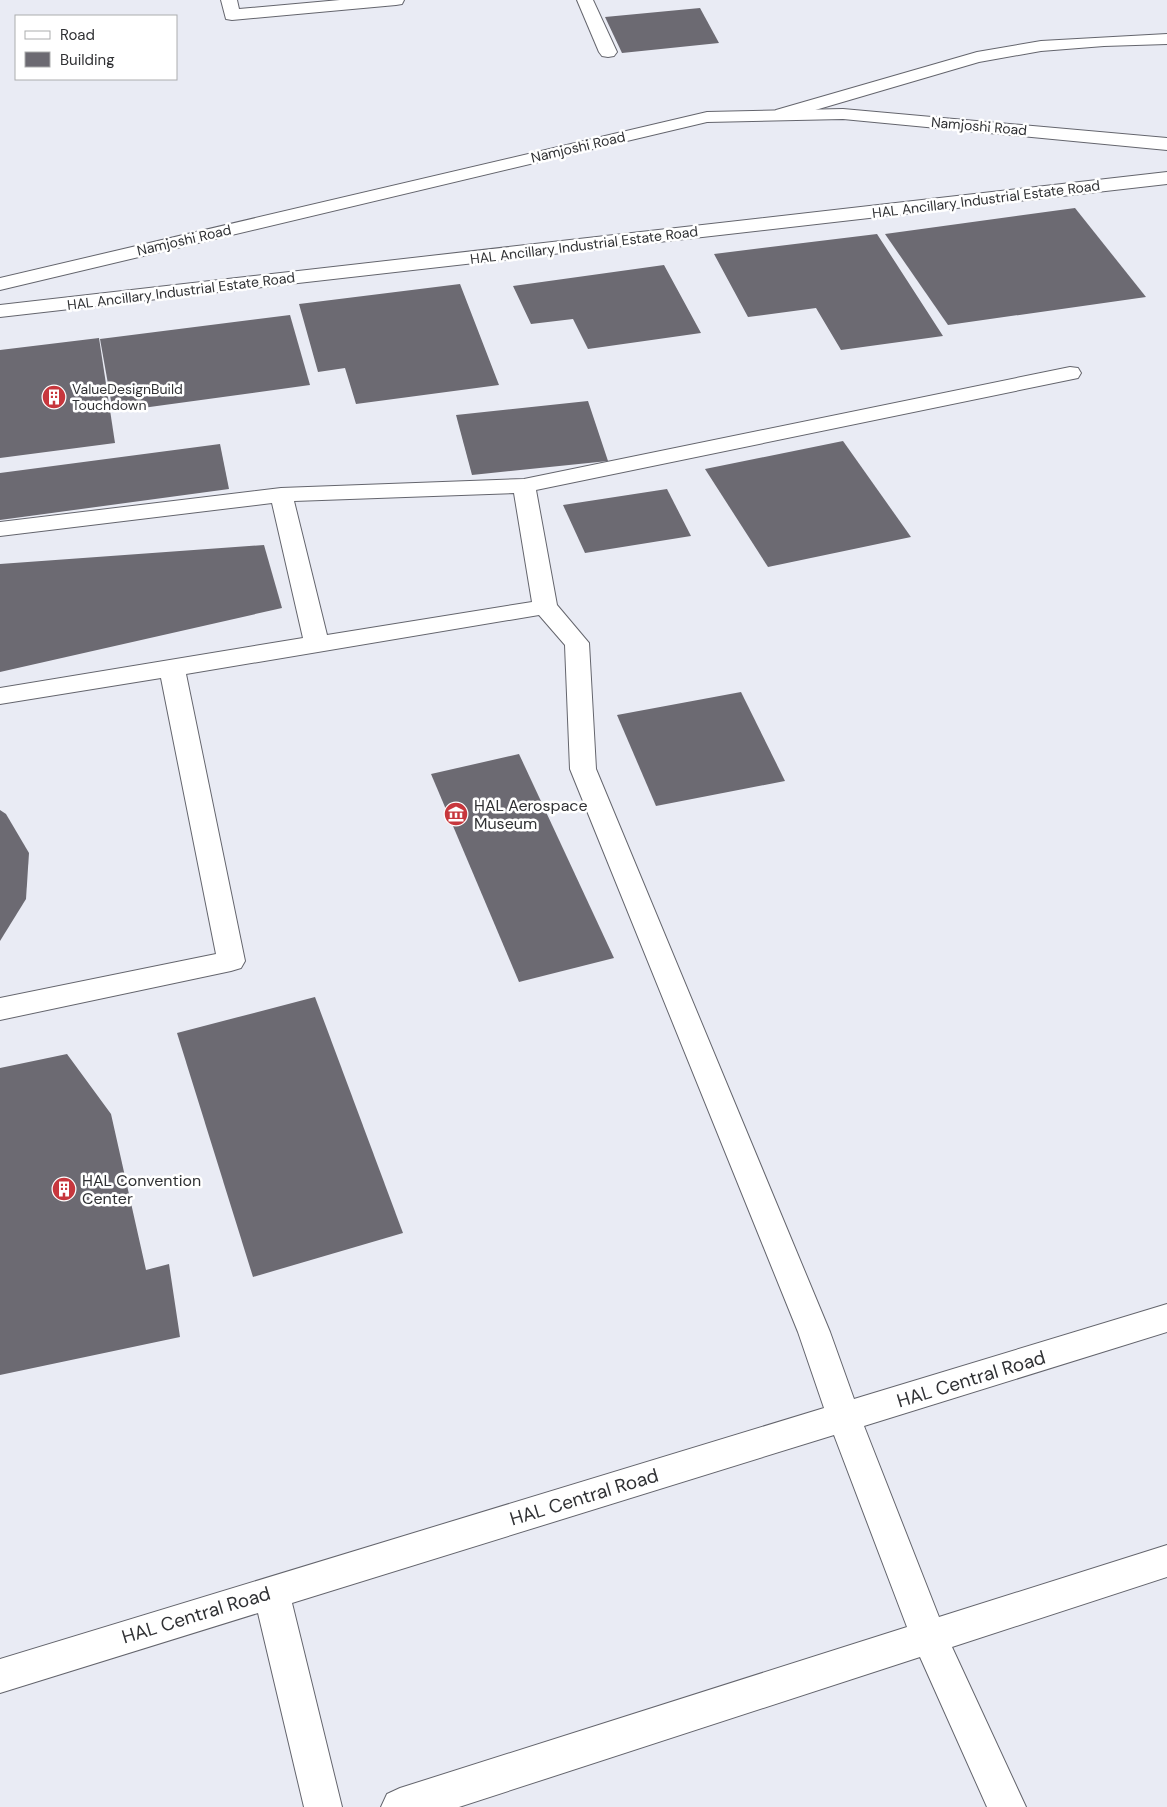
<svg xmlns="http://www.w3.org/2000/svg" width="1167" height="1807" viewBox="0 0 1167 1807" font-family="'DM Sans',sans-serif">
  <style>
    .building { fill: #6c6a72 }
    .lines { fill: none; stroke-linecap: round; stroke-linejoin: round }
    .minor-casing { stroke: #64656d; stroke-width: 2 }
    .major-casing { stroke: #64656d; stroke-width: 2 }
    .minor { fill: #fff; fill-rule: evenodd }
    .major { fill: #fff; fill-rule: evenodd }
    .labels { text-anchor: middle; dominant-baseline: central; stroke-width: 5; stroke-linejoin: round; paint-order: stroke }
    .far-street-label { font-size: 14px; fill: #303134; stroke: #fff }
    .far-poi-label { font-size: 14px; fill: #303134; stroke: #fff; text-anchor: start }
    .poi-label { font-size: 16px; fill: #303134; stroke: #fff; text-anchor: start }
    .near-street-label { font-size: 19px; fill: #303134; stroke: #fff }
  </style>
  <rect width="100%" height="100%" fill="#e9ebf4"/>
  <!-- building -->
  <g class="building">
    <path d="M700 8 719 43 622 53 605 17Z"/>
    <path d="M1075 208 1146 297 948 325 885 234Z"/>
    <path d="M877 234 943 336 841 350 816 308 748 317 714 254Z"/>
    <path d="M664 265 701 333 588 349 573 319 531 324 513 286Z"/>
    <path d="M460 284 499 385 356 404 345 368 318 372 299 304Z"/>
    <path d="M290 315 310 385 113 412 100 339Z"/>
    <path d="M99 338 115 443 0 458V350Z"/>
    <path d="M588 401 608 461 472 475 456 415Z"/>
    <path d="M843 441 911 537 768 567 705 469Z"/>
    <path d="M220 444 229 489 0 520V473Z"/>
    <path d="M667 489 691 536 585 553 563 505Z"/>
    <path d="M264 545 282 608 0 672V564Z"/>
    <path d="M741 692 785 781 656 806 617 715Z"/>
    <path d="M519 754 614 958 519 982 431 774Z"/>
    <path d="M0 810 6 814 29 853 26 899 0 941Z"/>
    <path d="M315 997 403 1233 253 1277 177 1033Z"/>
    <path d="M67 1054 111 1114 146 1270 169 1264 180 1337 0 1375V1068Z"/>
  </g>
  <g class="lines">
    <!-- minor casing -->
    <g class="minor-casing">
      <g id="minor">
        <path d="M221 0H237L239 9 340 0H404L402 4 396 5 232 20 226 19Z"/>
        <path d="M577 0H593L617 52 614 56 608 57 602 56 599 52Z"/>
        <path d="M1167 34V44L1104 46 1041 51 979 62 788 118 782 119 776 118 773 114 776 110 977 52 1041 41Z"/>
        <path d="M1167 172V184L0 317V305Z"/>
        <path d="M1070 367 1078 368 1081 373 1078 378 536 490 557 605 589 643 596 769 830 1332 854 1399 1167 1304V1332L864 1426 939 1617 1167 1545V1577L952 1647 1026 1807H987L920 1657 459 1807H381L387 1794 400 1788 907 1627 834 1435 292 1603 342 1807H304L258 1613 0 1693V1659L824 1408 798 1332 570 769 565 645 539 615 186 674 245 961 241 968 231 971 0 1020V998L216 954 161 678 0 704V688L303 638 272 503 0 536V522L281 488 524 479ZM514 493 532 602 327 635 294 501Z"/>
      </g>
    </g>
    <!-- major casing -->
    <g class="major-casing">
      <path id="major" d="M843 109 1167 138V150L843 119 707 122 0 290V278L707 112Z"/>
    </g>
    <!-- minor -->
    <use href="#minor" class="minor"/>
    <!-- major -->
    <use href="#major" class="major"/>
  </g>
  <!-- icons -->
  <defs>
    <g id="building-disc" transform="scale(1.25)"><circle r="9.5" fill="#c7373d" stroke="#fff"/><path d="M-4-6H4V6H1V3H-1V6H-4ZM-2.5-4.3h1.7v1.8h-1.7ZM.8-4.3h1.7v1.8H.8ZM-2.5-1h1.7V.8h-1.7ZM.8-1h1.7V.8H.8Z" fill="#fff"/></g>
    <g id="museum-disc" transform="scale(1.25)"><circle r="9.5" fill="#c7373d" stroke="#fff"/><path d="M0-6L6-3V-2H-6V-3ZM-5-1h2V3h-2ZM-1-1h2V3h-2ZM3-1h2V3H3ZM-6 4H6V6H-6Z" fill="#fff"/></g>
  </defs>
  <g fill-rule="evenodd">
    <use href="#building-disc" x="54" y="397"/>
    <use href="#museum-disc" x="456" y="814"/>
    <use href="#building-disc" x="64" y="1189"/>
  </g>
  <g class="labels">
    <!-- far-street labels -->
    <g class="far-street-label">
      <text transform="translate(979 126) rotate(5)">Namjoshi Road</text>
      <text transform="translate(578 147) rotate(-13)">Namjoshi Road</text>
      <text transform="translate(986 199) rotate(-7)">HAL Ancillary Industrial Estate Road</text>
      <text transform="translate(184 240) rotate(-13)">Namjoshi Road</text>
      <text transform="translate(584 245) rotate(-7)">HAL Ancillary Industrial Estate Road</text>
      <text transform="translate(181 291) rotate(-7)">HAL Ancillary Industrial Estate Road</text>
    </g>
    <!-- far-poi labels -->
    <g class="far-poi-label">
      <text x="72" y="389">ValueDesignBuild<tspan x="72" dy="16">Touchdown</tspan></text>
    </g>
    <!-- poi labels -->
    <g class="poi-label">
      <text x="474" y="805">HAL Aerospace<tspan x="474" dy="18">Museum</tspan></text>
      <text x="82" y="1180">HAL Convention<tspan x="82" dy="18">Center</tspan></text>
    </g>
    <!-- near-street labels -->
    <g class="near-street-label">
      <text transform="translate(971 1379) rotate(-17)">HAL Central Road</text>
      <text transform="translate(584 1497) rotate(-17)">HAL Central Road</text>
      <text transform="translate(196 1615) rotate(-17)">HAL Central Road</text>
    </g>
  </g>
  <!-- legend -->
  <rect x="15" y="15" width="162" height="65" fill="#ffffff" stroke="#acadae"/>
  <rect x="25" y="31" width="25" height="8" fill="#ffffff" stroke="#acadae"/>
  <text x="60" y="40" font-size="15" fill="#303134">Road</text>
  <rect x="25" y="52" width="25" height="15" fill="#6c6a72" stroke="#acadae"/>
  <text x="60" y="65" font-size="15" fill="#303134">Building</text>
</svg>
